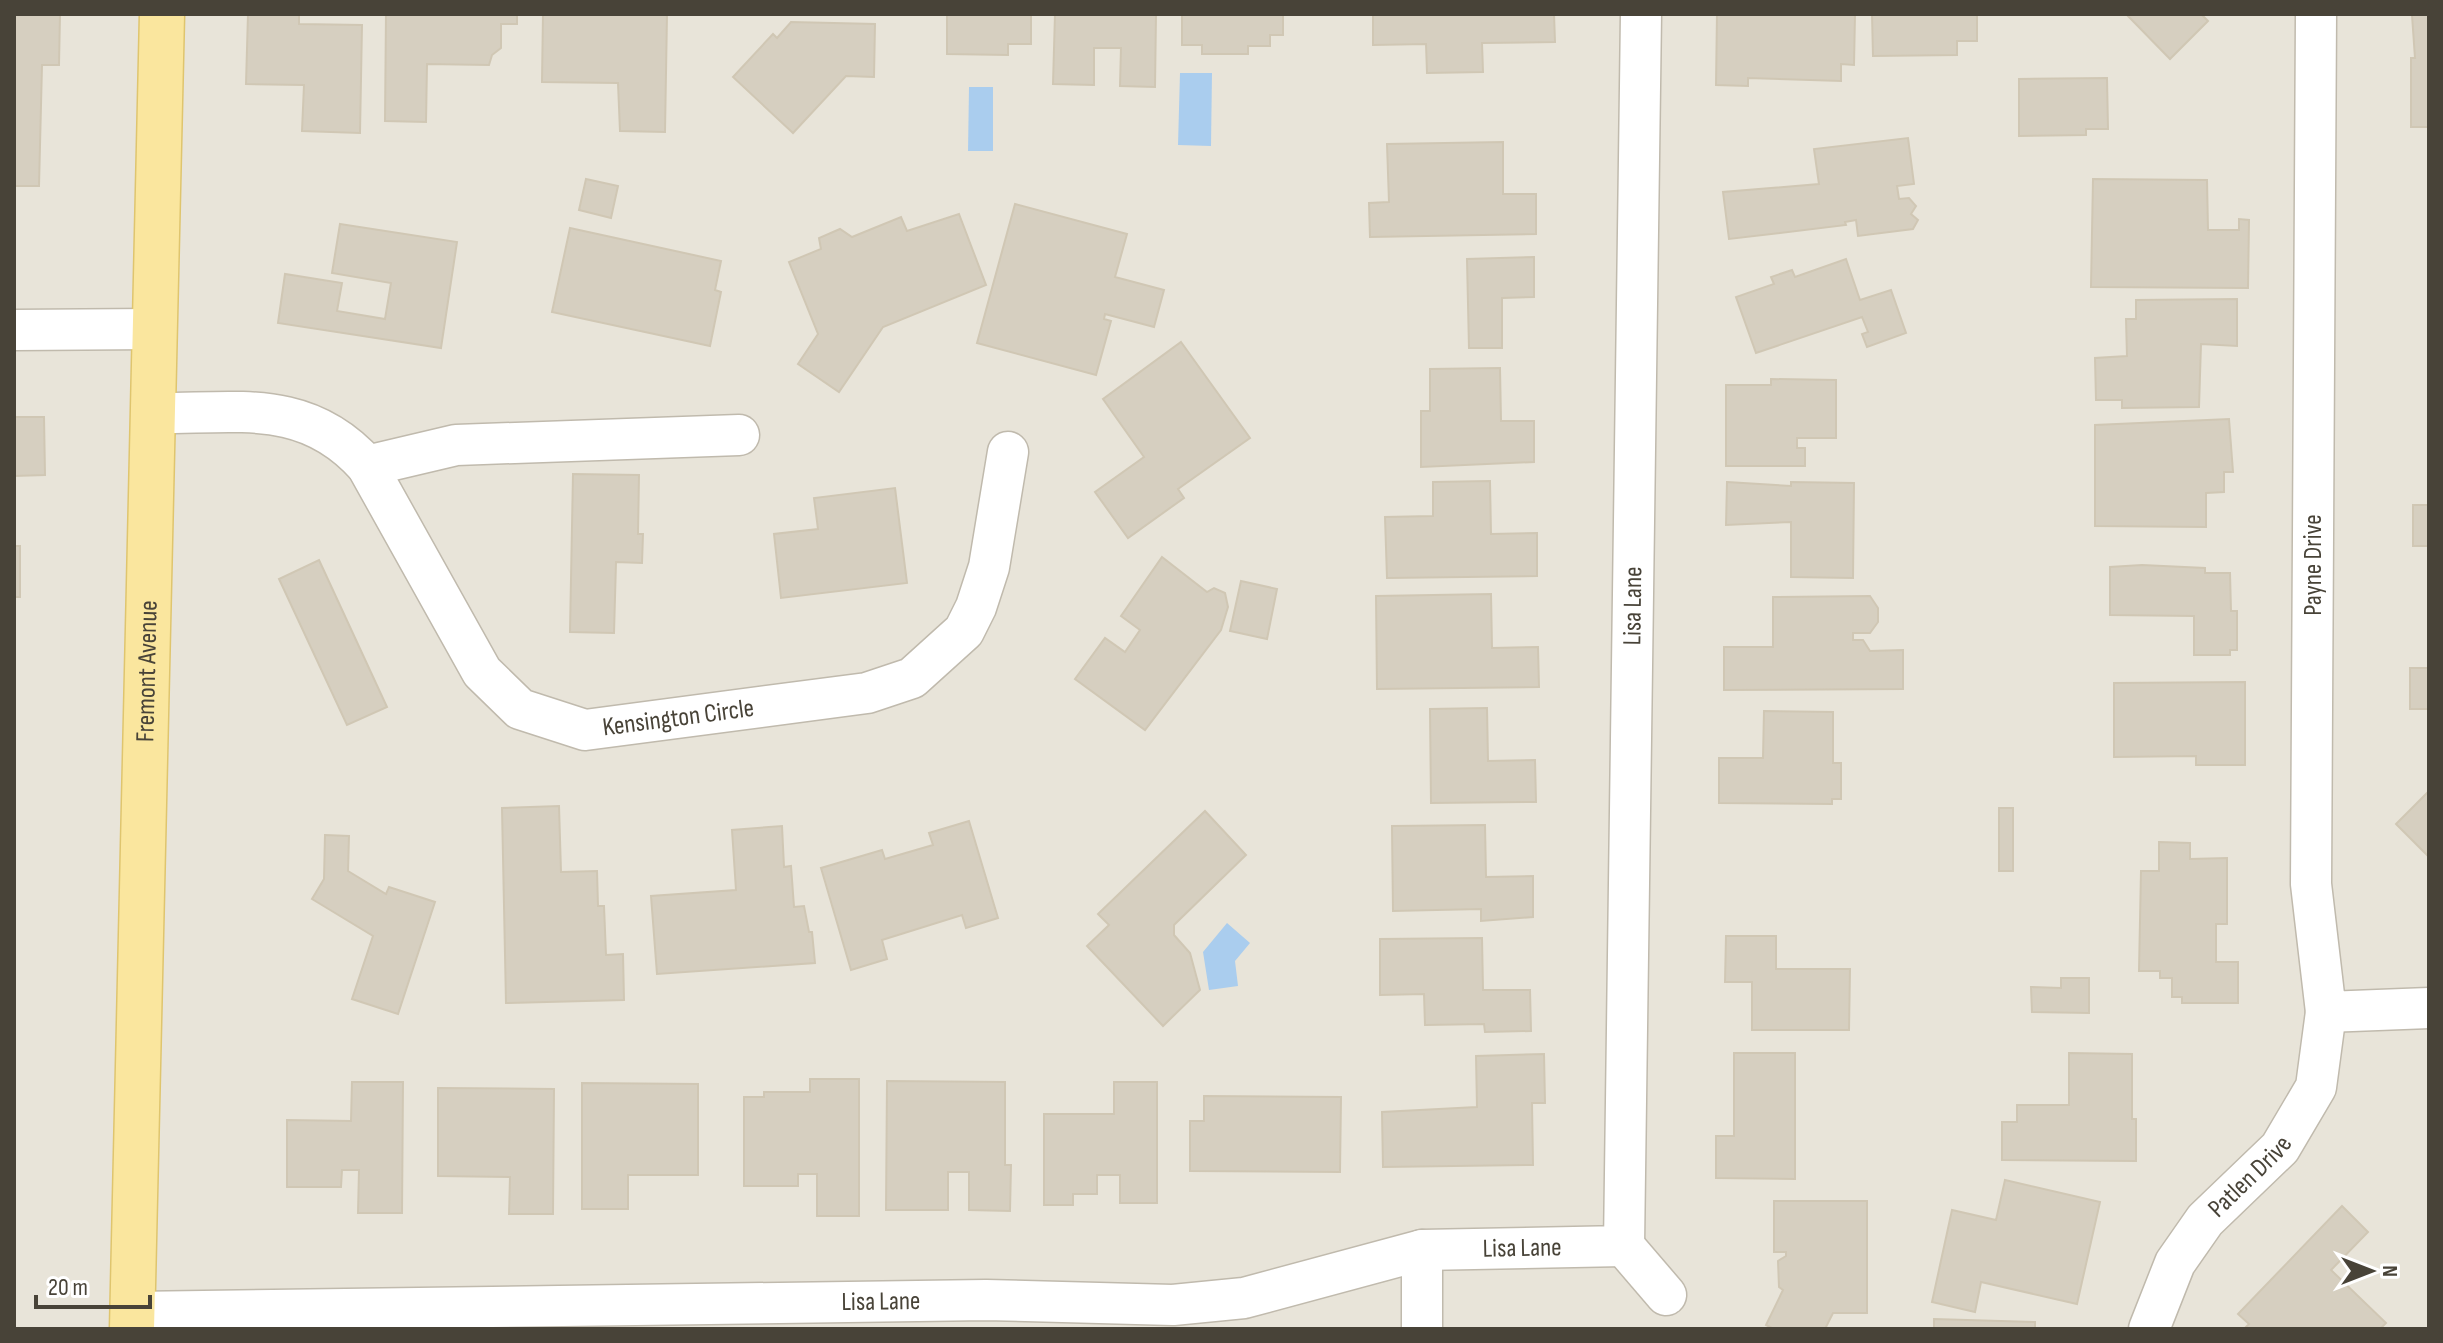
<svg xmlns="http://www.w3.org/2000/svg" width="2443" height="1343" viewBox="0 0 2443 1343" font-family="'Sofia Sans Condensed',sans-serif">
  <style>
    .residential { fill: #e8e4d9 }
    .water { fill: #aacdee }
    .building { fill: #d6cfc0; stroke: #d0c7b4; stroke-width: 2 }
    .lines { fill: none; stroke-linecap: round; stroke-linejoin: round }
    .minor-casing { stroke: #c0baad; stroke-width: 43 }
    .major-casing { stroke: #dfc56e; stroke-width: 47 }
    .minor { stroke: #fff; stroke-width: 40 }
    .major { stroke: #fae69e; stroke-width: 44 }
    .labels { text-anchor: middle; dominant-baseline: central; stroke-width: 6; stroke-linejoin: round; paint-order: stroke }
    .street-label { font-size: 26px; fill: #484338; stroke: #fff }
  </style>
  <rect width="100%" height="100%" fill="#f4f2ea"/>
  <!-- residential -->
  <rect class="residential" x="14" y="14" width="2415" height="1315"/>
  <!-- water -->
  <g class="water">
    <path d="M1180 73H1212L1211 146 1178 145Z"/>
    <path d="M969 87H993V151H968Z"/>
    <path d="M1227 923 1250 943 1235 961 1238 986 1209 990 1203 952Z"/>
  </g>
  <!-- building -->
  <g class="building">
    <path d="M14 14H60L59 65H42L39 186H14Z"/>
    <path d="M248 14H299V24L362 25 360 133 302 131 304 85 246 84Z"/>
    <path d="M386 14H517V24H501V48L492 55 489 65 427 64 426 122 385 121Z"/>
    <path d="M543 14H667L665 132 620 131 618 83 542 82Z"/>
    <path d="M947 14H1031V44H1008V55L947 54Z"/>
    <path d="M1055 14H1156L1155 87 1120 86 1121 48H1094V85L1053 84Z"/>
    <path d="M1182 14H1283V35H1270V46H1248V54H1202V45H1182Z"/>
    <path d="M1373 14H1554L1555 42 1482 43 1483 72 1427 73 1426 44 1373 45Z"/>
    <path d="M1717 14H1855L1854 65 1841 64V81L1748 78V86L1716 85Z"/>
    <path d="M1872 14H1977V41H1957V55L1873 56Z"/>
    <path d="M2126 14H2201L2208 21 2170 59Z"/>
    <path d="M2429 14V127H2411V58H2415L2412 15Z"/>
    <path d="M791 22 875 24 874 77 846 76 793 133 733 77 773 34 777 38Z"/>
    <path d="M2107 78 2108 129H2086V135L2019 136V79Z"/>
    <path d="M1908 138 1914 184 1897 186 1899 199 1909 198 1916 206 1911 214 1918 220 1913 229 1858 236 1856 220 1845 222 1846 225 1729 239 1723 192 1819 184 1814 149Z"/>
    <path d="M1503 142V194H1536V234L1370 237 1369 203 1389 202 1387 144Z"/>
    <path d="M586 179 618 186 611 218 579 210Z"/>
    <path d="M2093 179 2207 180 2208 230H2239V219L2249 220 2248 288 2091 287Z"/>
    <path d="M1015 204 1127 234 1115 277 1164 290 1154 327 1105 314 1104 319 1111 321 1096 375 977 343Z"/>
    <path d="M959 214 986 285 883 327 839 392 798 364 818 334 789 262 821 249 819 238 840 229 852 237 901 217 907 231Z"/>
    <path d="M340 224 457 242 441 348 278 323 285 274 342 283 337 311 385 319 391 283 332 273Z"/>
    <path d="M570 228 721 261 715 290 721 292 710 346 552 312Z"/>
    <path d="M1534 257V297L1502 298V348H1469L1467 259Z"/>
    <path d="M1846 259 1860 300 1891 290 1906 333 1867 347 1862 334 1868 332 1862 317 1756 353 1736 297 1774 284 1771 277 1792 270 1795 277Z"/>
    <path d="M2237 299V346L2201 344 2199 407 2122 408V400H2096L2095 358 2127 356 2126 319H2136V300Z"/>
    <path d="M1181 342 1250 438 1178 489 1184 498 1128 538 1095 492 1144 457 1103 399Z"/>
    <path d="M1500 368 1501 421H1534V462L1421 467V411H1430V369Z"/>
    <path d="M1771 379 1836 380V438H1797V448H1805V466H1726V385H1771Z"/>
    <path d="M14 417H44L45 475 14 476Z"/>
    <path d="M2229 419 2233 472H2224V492L2206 493V527L2095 526V425Z"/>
    <path d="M573 474 639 475 638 534H643L642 563 616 562 614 633 570 632Z"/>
    <path d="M1490 481 1491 534 1537 533V576L1387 578 1385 517 1433 516V482Z"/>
    <path d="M1727 482 1791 486V482L1854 483 1853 578 1791 577V522L1726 525Z"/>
    <path d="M895 488 907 583 781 598 774 534 818 529 814 498Z"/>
    <rect x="2413" y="505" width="16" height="41"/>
    <rect x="14" y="546" width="6" height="51"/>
    <path d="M1162 557 1207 592 1214 588 1225 593 1228 607 1221 630 1145 730 1075 679 1105 638 1125 652 1140 630 1121 616Z"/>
    <path d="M319 560 387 707 347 725 279 579Z"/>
    <path d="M2142 565 2205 568V573H2230L2231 611H2237V650H2230V655H2194V616L2110 615V567Z"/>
    <path d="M1241 581 1277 589 1267 639 1230 631Z"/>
    <path d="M1491 594 1492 648 1538 647 1539 687 1377 689 1376 596Z"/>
    <path d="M1870 596 1878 608V622L1870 633H1853V640H1863L1870 651 1903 650V689L1724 690V647H1773V597Z"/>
    <rect x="2410" y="668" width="19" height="41"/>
    <path d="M2245 682V765H2196V756L2114 757V683Z"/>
    <path d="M1487 708 1488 761 1535 760 1536 802 1431 803 1430 709Z"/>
    <path d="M1764 711 1833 712V763H1841V799H1832V804L1719 803V758H1763Z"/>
    <path d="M2429 791V857L2396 824Z"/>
    <path d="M559 806 561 872 597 871 598 906H604L606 955 623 954 624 1000 506 1003 502 808Z"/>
    <rect x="1999" y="808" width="14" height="63"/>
    <path d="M1205 811 1246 855 1174 925V935L1190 953 1200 990 1163 1026 1087 946 1109 925 1098 914Z"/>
    <path d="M969 821 998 918 966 928 962 915 882 940 887 959 851 970 821 868 882 850 885 859 933 845 929 833Z"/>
    <path d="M1485 825 1486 877 1533 876V917L1481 921V909L1393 911 1392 826Z"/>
    <path d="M782 826 784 867 791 866 794 907 804 906 809 932H812L815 963 657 974 651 896 736 890 732 830Z"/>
    <path d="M325 835 349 836 348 871 386 894 389 887 435 902 398 1014 352 999 373 936 312 899 324 879Z"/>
    <path d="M2159 842 2190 843V859L2227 858V924H2216V962H2238V1003H2182V997H2172V978H2160V971H2139L2141 871H2159Z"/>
    <path d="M1726 936H1776V969H1850L1849 1030H1752V982H1725Z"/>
    <path d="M1482 938 1483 990H1530L1531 1031 1485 1032 1484 1024 1425 1025 1424 994 1380 995V939Z"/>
    <path d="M2061 978H2089V1013L2032 1012 2031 987 2061 988Z"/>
    <path d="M1734 1053H1795V1179L1716 1178V1136H1734Z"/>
    <path d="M2069 1053 2132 1054V1119H2136V1161L2002 1160V1122H2017V1105H2069Z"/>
    <path d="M1544 1054 1545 1103H1532L1533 1165 1383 1167 1382 1112 1477 1107 1476 1056Z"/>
    <path d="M810 1079H859V1216H817V1174H798V1186H744V1097H764V1092H810Z"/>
    <path d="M887 1081 1005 1082V1165H1011L1010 1211 969 1210V1172H948V1210H886Z"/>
    <path d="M352 1082H403L402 1213H358L359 1170H342L341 1187H287V1120L351 1121Z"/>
    <path d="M1114 1082H1157V1203H1120V1175H1097V1194H1073V1205H1044V1114H1114Z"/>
    <path d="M582 1083 698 1084V1175H628V1209H582Z"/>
    <path d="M438 1088 554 1089 553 1214H509L510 1177 438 1176Z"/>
    <path d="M1204 1096 1341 1097 1340 1172 1190 1171V1121H1204Z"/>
    <path d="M2005 1180 2100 1202 2077 1304 1981 1282 1975 1312 1932 1302 1952 1210 1996 1220Z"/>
    <path d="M1774 1201H1867V1313H1833L1825 1329H1774L1766 1325 1783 1290 1779 1287 1778 1261 1786 1256V1252H1774Z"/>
    <path d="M2342 1206 2368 1232 2331 1270 2386 1323 2380 1329H2244L2249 1324 2238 1314Z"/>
    <path d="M1934 1319 2035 1322V1329H1934Z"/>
  </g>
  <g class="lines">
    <!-- minor casing -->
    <g class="minor-casing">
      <g id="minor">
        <path d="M2316 14 2311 884 2326 1012 2429 1008"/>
        <path d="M14 330 153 329"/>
        <path id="s1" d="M152 413C236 414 306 397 367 466L482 672 520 709 585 730 867 693 912 678 964 631 976 607 989 567 1008 452"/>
        <path d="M367 466 456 445 739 435"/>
        <path d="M1624 1246 1666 1295"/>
        <path d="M1422 1250V1329"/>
        <path id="s2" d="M133 1312 986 1300 1173 1305 1244 1298 1422 1250 1624 1246 1641 14"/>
        <path id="s3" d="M2149 1329 2175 1263 2205 1220 2280 1148 2316 1087 2326 1012"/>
      </g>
    </g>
    <!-- major casing -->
    <g class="major-casing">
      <g id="major">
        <path id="s4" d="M132 1329 162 14"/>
      </g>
    </g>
    <!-- minor -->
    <use href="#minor" class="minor"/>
    <!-- major -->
    <use href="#major" class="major"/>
  </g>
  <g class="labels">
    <!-- street labels -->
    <g class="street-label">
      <text transform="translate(2313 565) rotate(-90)">Payne Drive</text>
      <text stroke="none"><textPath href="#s2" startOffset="2138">Lisa Lane</textPath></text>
      <text stroke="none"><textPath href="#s4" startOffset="658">Fremont Avenue</textPath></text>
      <text stroke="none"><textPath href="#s1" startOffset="682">Kensington Circle</textPath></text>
      <text stroke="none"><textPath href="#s3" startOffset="186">Patlen Drive</textPath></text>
      <text stroke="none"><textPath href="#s2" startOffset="1396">Lisa Lane</textPath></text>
      <text stroke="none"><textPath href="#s2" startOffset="748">Lisa Lane</textPath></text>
    </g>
  </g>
  <!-- border -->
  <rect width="2443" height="1343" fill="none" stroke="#484338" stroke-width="32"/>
  <!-- north arrow -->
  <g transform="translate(2371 1271) rotate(90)" stroke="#ffffff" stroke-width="6" paint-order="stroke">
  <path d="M0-6L14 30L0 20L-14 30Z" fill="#484338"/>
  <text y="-12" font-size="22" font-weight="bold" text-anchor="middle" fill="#484338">N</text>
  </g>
  <!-- scale -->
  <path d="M36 1295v12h114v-12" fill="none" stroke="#484338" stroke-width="4"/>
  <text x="48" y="1295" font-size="24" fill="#484338" stroke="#ffffff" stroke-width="6" paint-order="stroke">20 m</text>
</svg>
